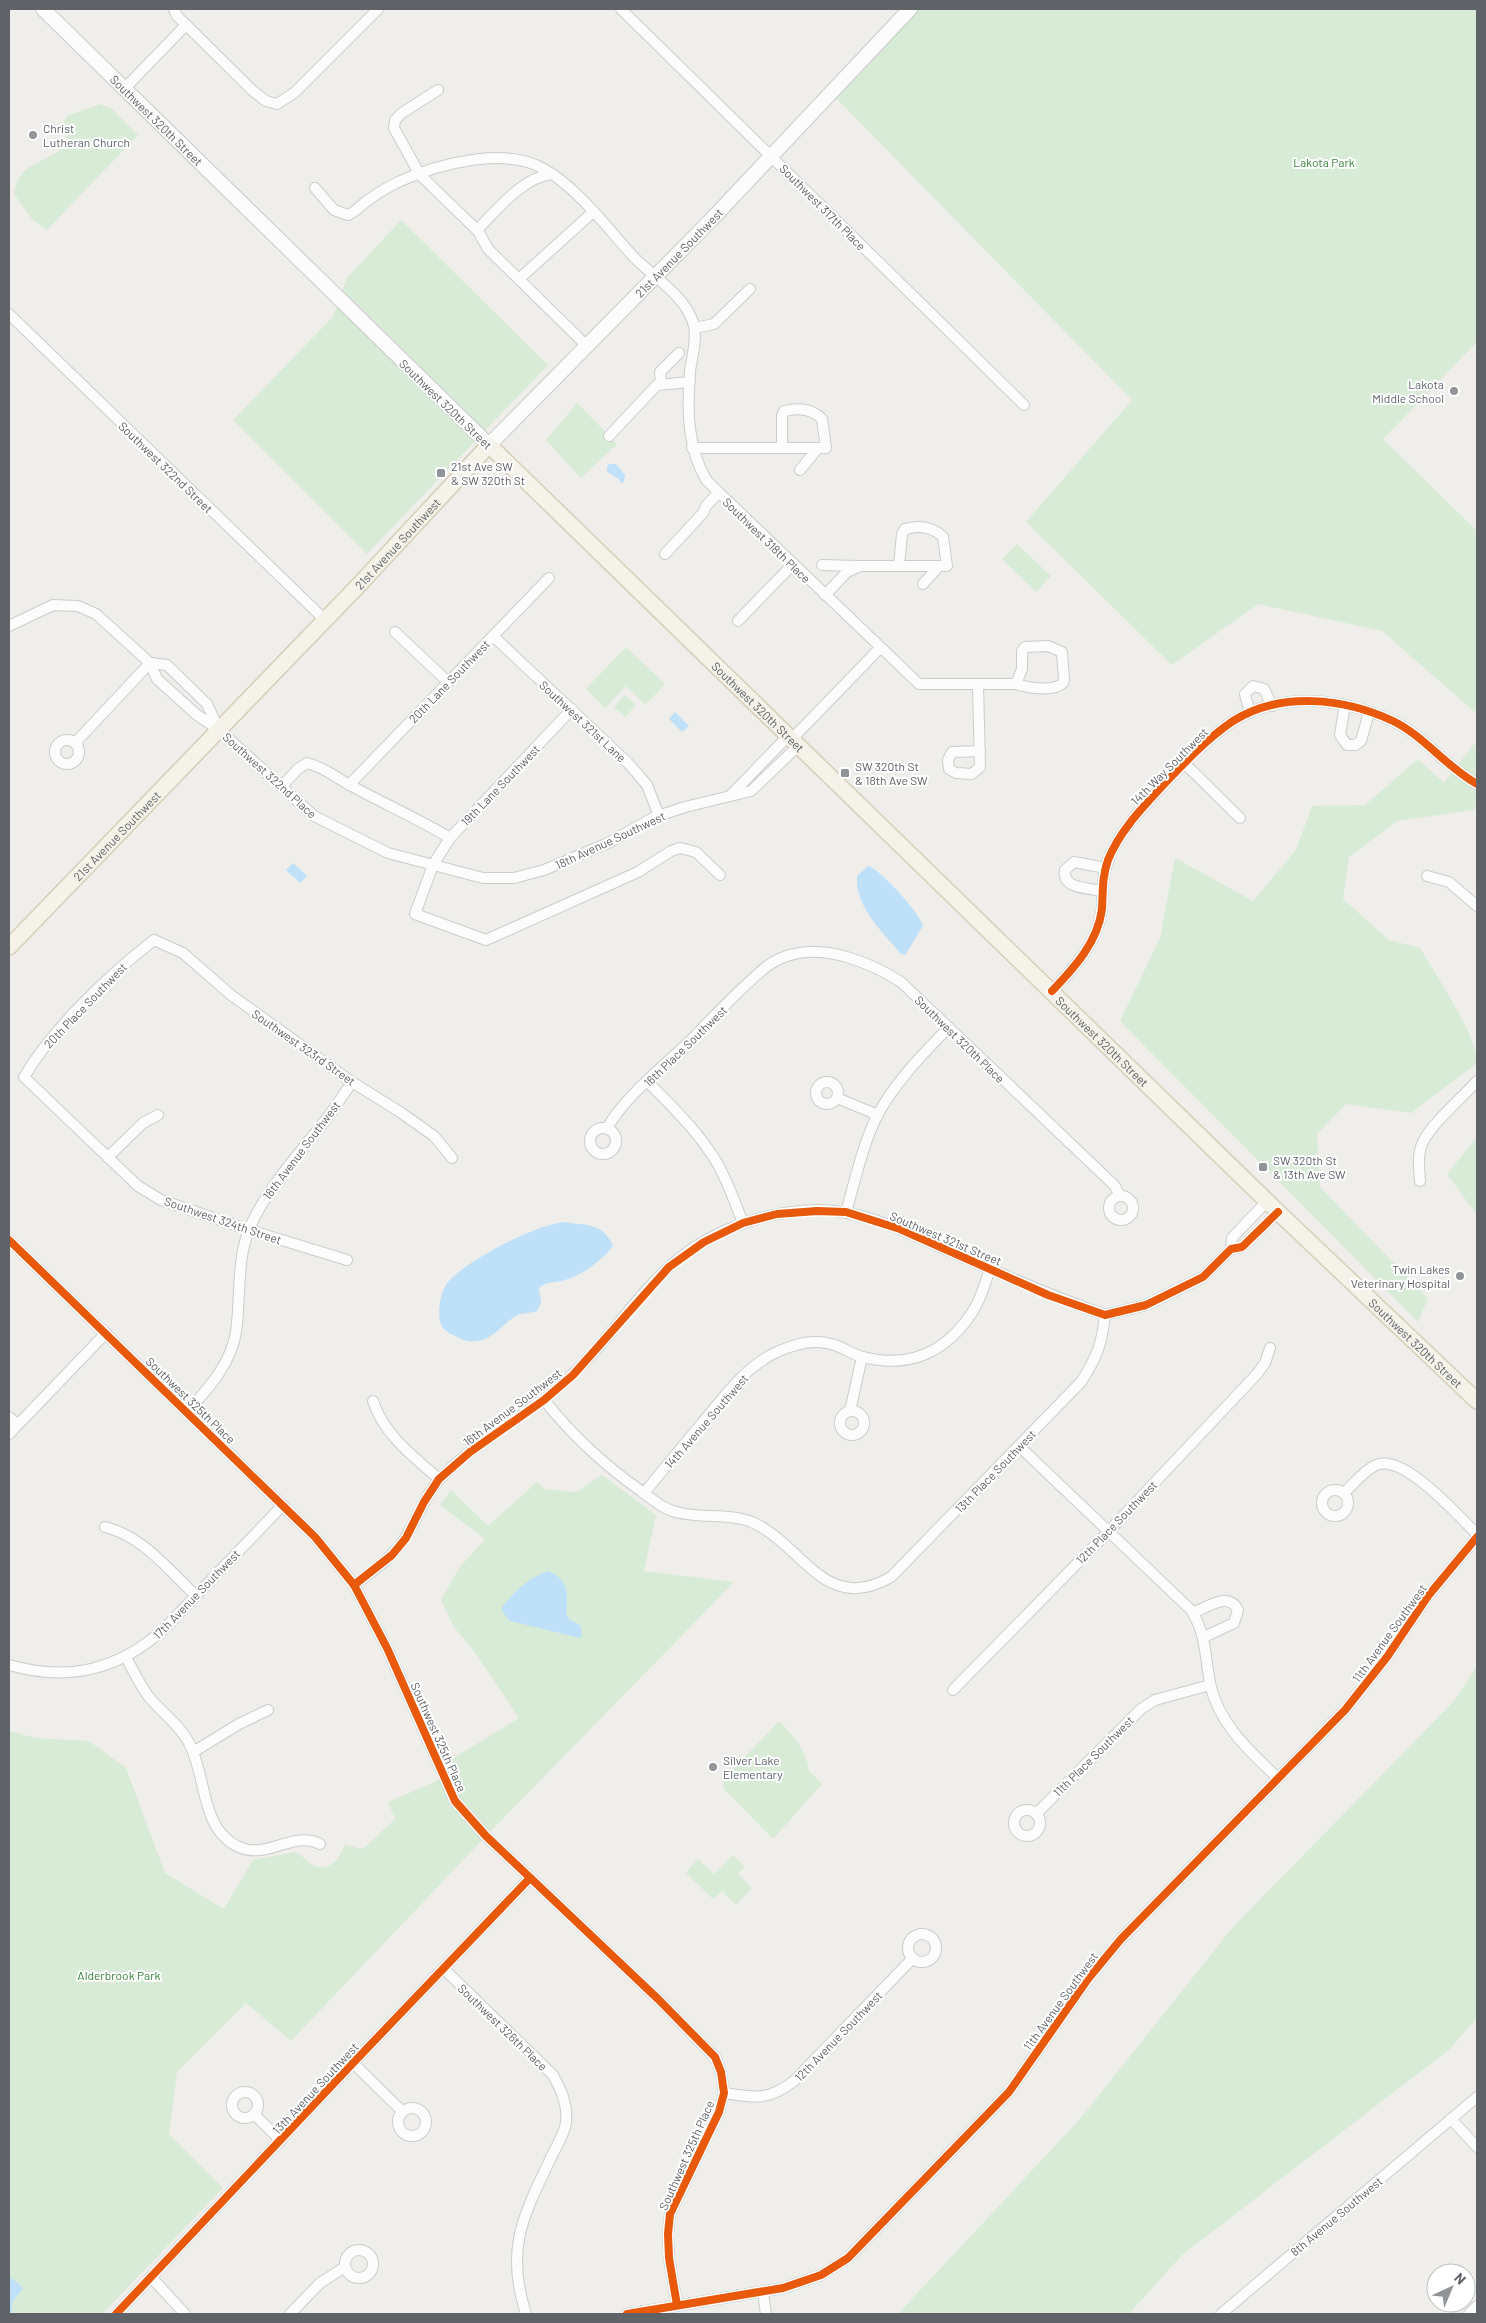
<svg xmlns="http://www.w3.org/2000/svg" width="1486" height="2323" viewBox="0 0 1486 2323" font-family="Barlow,sans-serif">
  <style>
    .green { fill: #d8ebd6 }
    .water { fill: #bfe0f9 }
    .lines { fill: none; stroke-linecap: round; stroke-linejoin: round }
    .minor-casing { stroke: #cbcccc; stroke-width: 12 }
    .secondary-casing { stroke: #cacacb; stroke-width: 16 }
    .primary-casing { stroke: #d7ceb8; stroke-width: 18 }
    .minor { stroke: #fdfcfc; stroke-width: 10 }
    .secondary { stroke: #fdfcfc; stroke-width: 14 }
    .primary { stroke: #f4f2e9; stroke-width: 15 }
    .cycleway-casing { stroke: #fff; stroke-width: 11 }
    .cycleway { stroke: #e8590c; stroke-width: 8 }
    .poi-dot { fill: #919496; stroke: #fff; stroke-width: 2 }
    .labels { text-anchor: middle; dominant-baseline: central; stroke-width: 4; stroke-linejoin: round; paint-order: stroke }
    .street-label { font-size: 12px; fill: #5f6368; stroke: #fff }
    .poi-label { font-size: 12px; fill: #5f6368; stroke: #fff; text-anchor: start }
    .park-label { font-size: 12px; fill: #348238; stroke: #fff }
  </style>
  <rect width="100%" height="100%" fill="#efeeea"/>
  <!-- green -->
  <g class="green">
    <path d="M910 9H1477V342L1383 439 1477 531V714L1382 631 1258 604 1172 665 1026 522 1132 400 831 93Z"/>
    <path d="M100 104 111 108 138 135 47 230 31 218 14 194C19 158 49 166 67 142L63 123 67 116Z"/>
    <path d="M401 220 548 365 367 554 233 420 333 317 347 278Z"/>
    <path d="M577 403 617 444 581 478 546 440Z"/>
    <path d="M1017 544 1051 576 1036 592 1002 559Z"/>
    <path d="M626 647 665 684 645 705 626 686 605 708 586 689Z"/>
    <path d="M625 695 636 705 625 717 614 707Z"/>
    <path d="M1477 740V805L1473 810 1397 821 1349 857 1343 899 1389 940 1420 948C1435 974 1477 1035 1477 1063L1411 1113 1346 1104 1317 1134 1320 1187 1428 1298 1418 1322 1120 1021 1160 938 1175 858 1253 901 1296 850 1312 806 1365 805 1418 759 1444 783Z"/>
    <path d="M1477 1137V1215L1447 1174Z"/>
    <path d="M602 1475 656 1515 644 1571 734 1582 486 1836 291 2041 246 2003 177 2072 169 2134 223 2188 102 2314H9V1731L35 1738 89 1741 126 1768 165 1873 224 1909 253 1860 295 1852C303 1855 307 1863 315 1866 330 1871 341 1858 344 1845L363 1849 395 1819 388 1802 456 1773 452 1759 519 1718 474 1651 454 1627 441 1600 459 1568 485 1539 440 1505 451 1490 488 1526 537 1482 545 1489 576 1492Z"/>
    <path d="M1477 1666V2018L1450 2049 1182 2255 1129 2314H898L1080 2119 1233 1927 1455 1700Z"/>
    <path d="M779 1721C793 1735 807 1751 809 1771L822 1784 773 1839 724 1789 723 1780Z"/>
    <path d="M733 1855 745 1867 738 1874 752 1888 736 1905 722 1891 713 1899 686 1873 698 1859 714 1874Z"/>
  </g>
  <!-- water -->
  <g class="water">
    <path d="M610 464H616L625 475 624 482 621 483 619 479 607 472V466Z"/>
    <path d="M675 712 689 726 682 732 669 719Z"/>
    <path d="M293 863 307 876 300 883 286 870Z"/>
    <path d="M868 866C879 868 921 914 923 926L905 955 901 954C882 931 855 907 857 876Z"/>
    <path d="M565 1222C586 1226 603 1222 613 1246 600 1262 584 1274 565 1280 556 1283 546 1281 539 1288L541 1303 537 1311C531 1313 524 1313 518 1315 503 1322 495 1339 477 1341 466 1343 459 1338 449 1333 440 1327 439 1321 439 1310 440 1300 442 1290 448 1282 467 1260 537 1224 565 1222Z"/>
    <path d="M548 1571C569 1579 568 1595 566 1613L570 1620 580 1625 582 1635 580 1638 510 1621 502 1611V1607C515 1591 528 1578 548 1571Z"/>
    <path d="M9 2276 23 2288 13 2301 11 2314H9Z"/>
  </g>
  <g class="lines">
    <!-- minor casing -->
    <g class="minor-casing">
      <g id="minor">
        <path d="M174 9 177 16 253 91 266 101 277 104 294 93 378 9"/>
        <path d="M621 9 1024 405"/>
        <path d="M124 89 186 25"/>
        <path d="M438 90 402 113 395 120 394 128 420 175 478 231 488 249 587 346"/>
        <path d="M315 188 334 210 348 215C354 213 358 208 363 204 373 196 386 188 398 182 438 164 504 146 544 169 576 187 606 226 630 253 650 276 687 295 694 326 697 340 692 357 690 371 687 408 687 449 707 481L919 684H1016C1027 688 1054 692 1063 683L1064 679 1062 652 1048 646 1025 647 1022 651V669L1016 684"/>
        <path d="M477 230C497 210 522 178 551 174"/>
        <path d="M519 279 593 212"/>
        <path d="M9 314 324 619"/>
        <path d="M695 328 714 324 750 289"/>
        <path d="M661 384 660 372 679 353"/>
        <path d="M609 436 657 385 690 382"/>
        <path d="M692 448H826L822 419C811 408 798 408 784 411L782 416V448"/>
        <path d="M800 470 818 448"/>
        <path d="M665 554 703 513 706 506 718 493"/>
        <path d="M822 565 858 566"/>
        <path d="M923 584 939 566"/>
        <path d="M825 595 847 572 861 566H947L943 537C932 526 919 525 905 529L902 534 899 566"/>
        <path d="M738 621 793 564"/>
        <path d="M9 626 53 605 78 606 96 614 150 663 157 679 197 715 218 729 314 816 388 853 483 878H514L544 870 608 843 655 817 685 807 751 791 797 747"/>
        <path d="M395 632 448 682"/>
        <path d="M493 636 628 763 647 785 659 816"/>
        <path d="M150 663 167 665 207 704 218 728"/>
        <path d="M978 684 980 767 972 774 956 773 949 769 948 760 952 752 980 751"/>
        <path d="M1345 705 1340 735 1347 745H1355L1361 741 1369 712"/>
        <path d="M572 709 450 838 433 865 415 914 486 940 638 872 671 851 680 848 696 852 720 875"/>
        <path d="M1250 713 1245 694 1253 686 1264 689 1272 706"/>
        <path d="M791 740 880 648"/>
        <circle cx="67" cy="752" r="12"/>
        <path d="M75 743 150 663"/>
        <path d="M1184 763 1240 818"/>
        <path d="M349 785 549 578"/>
        <path d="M281 787 298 769 307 763C323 767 334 776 348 784 382 803 417 818 450 838"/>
        <path d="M730 796 787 737"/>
        <path d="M1427 876 1449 882 1477 906"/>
        <path d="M1102 891C1088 888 1062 889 1065 870L1074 862 1106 868"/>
        <path d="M1052 991C1074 968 1098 942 1102 909 1103 892 1102 877 1108 860 1120 830 1144 806 1166 782 1187 760 1208 738 1233 721 1281 691 1344 698 1393 721 1424 736 1445 766 1477 784"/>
        <circle cx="827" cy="1093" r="11"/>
        <path d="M648 1082C672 1107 699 1132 717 1163 728 1182 735 1203 743 1223"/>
        <path d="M837 1098 878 1115"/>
        <circle cx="603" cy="1141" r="13"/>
        <path d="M607 1129C620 1102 664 1065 687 1044 713 1018 738 990 766 967 774 961 784 956 794 954 828 945 873 964 901 982L1115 1186 1120 1196"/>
        <path d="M108 1157 143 1123 158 1115"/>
        <path d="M1420 1181C1419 1168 1417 1154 1423 1142 1431 1124 1463 1097 1477 1081"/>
        <circle cx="1121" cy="1208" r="12"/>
        <path d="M846 1212C855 1181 863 1143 878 1114 896 1081 923 1054 948 1028"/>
        <path d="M9 1240 315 1537 354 1585 387 1648 455 1801 486 1836 658 1999 715 2057 721 2072 724 2093 719 2112 670 2214 668 2234 669 2258 677 2305"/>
        <path d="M1231 1249 1232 1238 1267 1201"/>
        <path d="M347 1260 249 1230 161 1200 138 1186 24 1077C54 1027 108 976 154 940L183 953 231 995 352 1082 400 1112 434 1136 452 1158"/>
        <path d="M1105 1315 1146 1305 1203 1277 1231 1249 1242 1247 1278 1212"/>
        <path d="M544 1400C572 1435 604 1465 641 1491 653 1500 664 1510 680 1513 706 1519 734 1512 758 1525 805 1550 827 1614 891 1577L1081 1382C1097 1357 1102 1344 1105 1315"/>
        <path d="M373 1401C384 1435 414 1457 439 1479"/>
        <circle cx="852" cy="1423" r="12"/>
        <path d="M850 1411 862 1357"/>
        <path d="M187 1412C208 1389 231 1364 236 1332 241 1298 236 1260 250 1227 267 1189 293 1161 319 1128 331 1114 341 1098 352 1082"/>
        <path d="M9 1417 17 1424"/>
        <path d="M9 1434 106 1333"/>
        <path d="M1019 1446 1191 1610C1206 1633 1205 1656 1210 1683 1218 1723 1250 1752 1278 1778"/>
        <circle cx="1335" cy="1503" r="13"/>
        <path d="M644 1493C663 1470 683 1446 702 1423 725 1396 746 1365 779 1351 795 1344 814 1339 831 1344 842 1346 852 1355 863 1357 910 1369 947 1352 973 1311 981 1299 985 1283 990 1269"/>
        <path d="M1344 1493C1354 1484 1363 1471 1376 1465 1404 1453 1458 1516 1477 1534"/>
        <path d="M105 1527C142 1536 168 1569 195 1595"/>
        <path d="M354 1585C373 1571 392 1558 405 1538 418 1519 424 1496 440 1479 478 1438 531 1414 571 1376 611 1339 638 1291 681 1257 722 1224 794 1202 847 1213 886 1220 923 1240 959 1255 1007 1277 1055 1297 1105 1315"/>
        <path d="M1193 1613C1207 1607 1229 1591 1238 1610L1234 1623 1204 1637"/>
        <path d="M126 1657C133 1671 140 1685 149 1697 162 1713 180 1725 189 1743 207 1776 200 1830 239 1847 267 1860 293 1830 320 1844"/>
        <path d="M9 1665C69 1682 118 1670 164 1629L283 1505"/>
        <path d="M953 1690 1109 1531 1257 1374 1265 1363 1270 1348"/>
        <path d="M193 1752 239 1724 268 1710"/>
        <circle cx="1027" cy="1823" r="13"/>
        <path d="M1036 1814 1141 1709 1155 1700 1210 1685"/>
        <circle cx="922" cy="1948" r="14"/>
        <path d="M444 1969 553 2075C561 2090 568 2104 566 2122 565 2135 553 2151 548 2164 521 2220 506 2252 526 2314"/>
        <path d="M353 2063 403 2112"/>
        <circle cx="245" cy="2105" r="13"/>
        <path d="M724 2093C755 2098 768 2101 794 2081L913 1958"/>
        <circle cx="412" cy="2122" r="14"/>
        <path d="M254 2114 281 2141"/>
        <path d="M1451 2119 1477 2147"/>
        <circle cx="359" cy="2264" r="14"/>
        <path d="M151 2277 185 2314"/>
        <path d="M763 2293 766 2314"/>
        <path d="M116 2314 353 2063 530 1878"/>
        <path d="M290 2314 320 2283 345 2267"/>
        <path d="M627 2314 783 2288 821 2275 848 2258 1009 2092 1088 1979 1121 1939 1345 1710 1387 1657 1428 1596 1477 1537"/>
        <path d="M1221 2314 1477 2097"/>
        <path d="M1469 2314 1477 2306"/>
      </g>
    </g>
    <!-- secondary casing -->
    <g class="secondary-casing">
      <g id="secondary">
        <path id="s1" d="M43 9 489 445 710 221 910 9"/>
      </g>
    </g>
    <!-- primary casing -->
    <g class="primary-casing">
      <g id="primary">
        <path id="s2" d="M9 947 356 588 489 445 1278 1212 1477 1401"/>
      </g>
    </g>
    <!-- minor -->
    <use href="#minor" class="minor"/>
    <!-- secondary -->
    <use href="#secondary" class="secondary"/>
    <!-- primary -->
    <use href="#primary" class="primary"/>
    <!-- cycleway casing -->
    <g class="cycleway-casing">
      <g id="cycleway">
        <path d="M1052 991C1074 968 1098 942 1102 909 1103 892 1102 877 1108 860 1120 830 1144 806 1166 782 1187 760 1208 738 1233 721 1281 691 1344 698 1393 721 1424 736 1445 766 1477 784"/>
        <path d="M9 1240 315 1537 354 1585 387 1648 455 1801 486 1836 658 1999 715 2057 721 2072 724 2093 719 2112 670 2214 668 2234 669 2258 677 2305"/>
        <path d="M354 1585 392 1555 406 1538 424 1502 439 1479 470 1452 544 1400 573 1375 669 1267 704 1242 743 1223 777 1214 817 1211 846 1212 900 1229 1048 1295 1105 1315 1146 1305 1203 1277 1231 1249 1242 1247 1278 1212"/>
        <path d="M116 2314 353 2063 530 1878"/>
        <path d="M627 2314 783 2288 821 2275 848 2258 1009 2092 1088 1979 1121 1939 1345 1710 1387 1657 1428 1596 1477 1537"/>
      </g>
    </g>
    <!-- cycleway -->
    <use href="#cycleway" class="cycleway"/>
  </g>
  <!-- markers -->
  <g class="poi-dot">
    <circle cx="33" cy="135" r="5"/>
    <circle cx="1454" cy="391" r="5"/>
    <rect x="436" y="468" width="10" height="10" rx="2.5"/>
    <rect x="840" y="768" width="10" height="10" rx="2.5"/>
    <rect x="1258" y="1162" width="10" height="10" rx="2.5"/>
    <circle cx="1460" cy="1276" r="5"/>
    <circle cx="713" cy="1767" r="5"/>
  </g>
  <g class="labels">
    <!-- street labels -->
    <g class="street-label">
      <text stroke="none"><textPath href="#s1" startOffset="159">Southwest 320th Street</textPath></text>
      <text transform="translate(823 207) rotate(45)">Southwest 317th Place</text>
      <text stroke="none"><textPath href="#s1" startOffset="894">21st Avenue Southwest</textPath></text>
      <text transform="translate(446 404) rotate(44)">Southwest 320th Street</text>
      <text transform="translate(166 467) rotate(44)">Southwest 322nd Street</text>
      <text transform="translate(767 540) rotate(44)">Southwest 318th Place</text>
      <text stroke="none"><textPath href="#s2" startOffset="560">21st Avenue Southwest</textPath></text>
      <text transform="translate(449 681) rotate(-46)">20th Lane Southwest</text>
      <text stroke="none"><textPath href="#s2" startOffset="1070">Southwest 320th Street</textPath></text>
      <text transform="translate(583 721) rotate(43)">Southwest 321st Lane</text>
      <text transform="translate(1169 766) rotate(-45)">14th Way Southwest</text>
      <text transform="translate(270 775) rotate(42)">Southwest 322nd Place</text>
      <text transform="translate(500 785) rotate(-46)">19th Lane Southwest</text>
      <text stroke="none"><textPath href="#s2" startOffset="155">21st Avenue Southwest</textPath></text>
      <text transform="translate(610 840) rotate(-25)">18th Avenue Southwest</text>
      <text transform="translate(85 1005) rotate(-46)">20th Place Southwest</text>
      <text transform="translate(960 1039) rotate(44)">Southwest 320th Place</text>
      <text stroke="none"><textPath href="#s2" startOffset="1550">Southwest 320th Street</textPath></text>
      <text transform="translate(685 1046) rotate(-44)">16th Place Southwest</text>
      <text transform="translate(304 1047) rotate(35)">Southwest 323rd Street</text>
      <text transform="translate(301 1150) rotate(-53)">18th Avenue Southwest</text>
      <text transform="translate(223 1220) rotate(19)">Southwest 324th Street</text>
      <text transform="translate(946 1238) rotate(23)">Southwest 321st Street</text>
      <text stroke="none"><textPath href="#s2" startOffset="1985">Southwest 320th Street</textPath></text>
      <text transform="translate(191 1400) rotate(44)">Southwest 325th Place</text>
      <text transform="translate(512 1407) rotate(-37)">16th Avenue Southwest</text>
      <text transform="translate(706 1421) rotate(-49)">14th Avenue Southwest</text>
      <text transform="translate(995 1471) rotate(-46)">13th Place Southwest</text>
      <text transform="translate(1116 1522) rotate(-46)">12th Place Southwest</text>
      <text transform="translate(196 1594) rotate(-46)">17th Avenue Southwest</text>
      <text transform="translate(1389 1633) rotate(-54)">11th Avenue Southwest</text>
      <text transform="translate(439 1737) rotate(66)">Southwest 325th Place</text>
      <text transform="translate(1093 1756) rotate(-45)">11th Place Southwest</text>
      <text transform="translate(1060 2001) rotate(-54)">11th Avenue Southwest</text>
      <text transform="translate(503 2027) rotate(44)">Southwest 326th Place</text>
      <text transform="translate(838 2036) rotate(-46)">12th Avenue Southwest</text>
      <text transform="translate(315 2088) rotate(-47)">13th Avenue Southwest</text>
      <text transform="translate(686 2155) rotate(-66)">Southwest 325th Place</text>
      <text transform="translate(1336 2216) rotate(-40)">8th Avenue Southwest</text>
    </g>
    <!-- poi labels -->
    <g class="poi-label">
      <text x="43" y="128">Christ<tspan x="43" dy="14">Lutheran Church</tspan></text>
      <text x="1444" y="384" text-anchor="end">Lakota<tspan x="1444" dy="14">Middle School</tspan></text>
      <text x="451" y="466">21st Ave SW<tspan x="451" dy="14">&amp; SW 320th St</tspan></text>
      <text x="855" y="766">SW 320th St<tspan x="855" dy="14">&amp; 18th Ave SW</tspan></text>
      <text x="1273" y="1160">SW 320th St<tspan x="1273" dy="14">&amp; 13th Ave SW</tspan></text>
      <text x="1450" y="1269" text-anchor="end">Twin Lakes<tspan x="1450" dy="14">Veterinary Hospital</tspan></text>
      <text x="723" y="1760">Silver Lake<tspan x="723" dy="14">Elementary</tspan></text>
    </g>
    <!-- park labels -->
    <g class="park-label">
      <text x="1324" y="162">Lakota Park</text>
      <text x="119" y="1975">Alderbrook Park</text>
    </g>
  </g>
  <!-- border -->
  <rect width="1486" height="2323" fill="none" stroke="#5f6368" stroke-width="20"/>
  <!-- north arrow -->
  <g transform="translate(1451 2288) rotate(44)"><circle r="24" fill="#ffffff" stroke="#bfc1c3"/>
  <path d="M0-4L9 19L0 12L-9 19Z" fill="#919496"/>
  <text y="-8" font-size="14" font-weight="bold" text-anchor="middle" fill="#5f6368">N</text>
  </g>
</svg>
